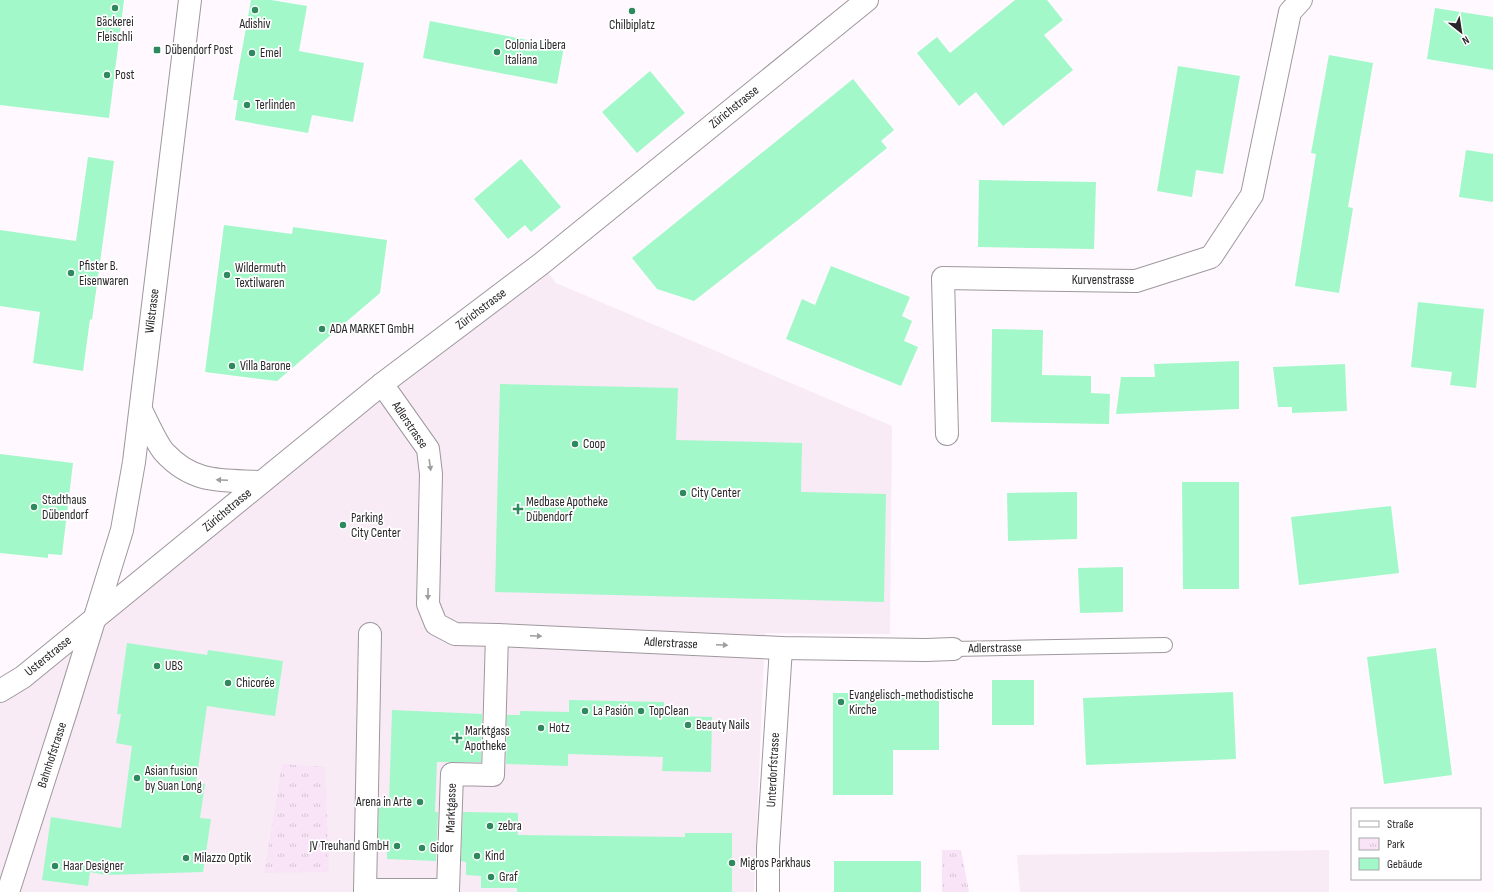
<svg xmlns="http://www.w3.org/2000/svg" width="1493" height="892" viewBox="0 0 1493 892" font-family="'Sofia Sans Condensed',sans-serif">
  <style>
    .built { fill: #f8ebf6 }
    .park { fill: url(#park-tufts) }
    .building { fill: #a2f8c9 }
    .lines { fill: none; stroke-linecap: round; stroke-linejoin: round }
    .lane-casing { stroke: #9e989d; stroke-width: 16 }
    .street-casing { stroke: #9e989d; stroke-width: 24 }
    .secondary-casing { stroke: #9e989d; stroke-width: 24 }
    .lane { stroke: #fff; stroke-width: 14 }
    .street { stroke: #fff; stroke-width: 22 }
    .secondary { stroke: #fff; stroke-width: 22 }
    .oneway { fill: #9f9e9f }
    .poi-dot { fill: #2e895e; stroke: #fff; stroke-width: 1.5 }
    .labels { text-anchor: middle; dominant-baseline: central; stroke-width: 3.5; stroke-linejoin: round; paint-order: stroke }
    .poi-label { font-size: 13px; fill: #292729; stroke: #fff; text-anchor: start }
    .street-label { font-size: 13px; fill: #292729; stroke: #fff }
  </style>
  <defs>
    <pattern id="park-tufts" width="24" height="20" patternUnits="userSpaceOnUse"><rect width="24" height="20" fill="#f9e4f7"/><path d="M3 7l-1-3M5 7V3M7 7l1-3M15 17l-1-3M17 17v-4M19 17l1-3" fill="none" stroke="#d5c4d4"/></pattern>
  </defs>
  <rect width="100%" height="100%" fill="#fff8fe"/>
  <!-- built -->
  <g class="built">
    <path d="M541 264 556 283 892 426 890 634 765 633 754 892H0V691Z"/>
    <path d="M1329 850V892H1020L1017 855Z"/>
  </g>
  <!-- park -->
  <g class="park">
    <path d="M282 764 325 767 329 872 264 873Z"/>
    <path d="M942 850H961L969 892H942Z"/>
  </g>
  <!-- building -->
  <g class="building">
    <path d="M0 0H124L109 118 0 105Z"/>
    <path d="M251 0H271L307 6 299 51 364 63 353 122 312 115 308 133 235 120 238 100H233Z"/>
    <path d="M1015 0H1047L1063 20 1044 35 1073 70 1003 126 976 92 959 106 917 53 937 37 950 53Z"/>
    <path d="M1435 8 1493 17V70L1427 59Z"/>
    <path d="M430 21 564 47 557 84 423 58Z"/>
    <path d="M1329 55 1373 63 1348 207 1353 208 1339 293 1295 286 1316 154 1311 153Z"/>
    <path d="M1178 66 1240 76 1223 174 1196 170 1192 197 1157 191Z"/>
    <path d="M650 71 685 113 637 153 602 112Z"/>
    <path d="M853 79 894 130 881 141 887 148 798 220 694 301 657 289 632 258Z"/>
    <path d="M1466 150 1493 154V202L1459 197Z"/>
    <path d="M88 157 114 161 92 320 90 319 83 371 33 363 40 312 0 306V230L76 241Z"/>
    <path d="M521 159 561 207 531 232 525 225 508 239 474 199Z"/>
    <path d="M979 180 1096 182 1094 249 978 247Z"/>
    <path d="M224 225 292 234 293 227 387 240 380 293 277 381 205 372Z"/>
    <path d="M831 266 910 297 902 316 912 321 904 341 918 347 901 386 786 339 802 299 815 305Z"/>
    <path d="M1418 302 1484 309 1476 388 1450 385 1452 372 1411 367Z"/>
    <path d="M992 329 1043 330 1042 375 1091 376V393L1110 394 1109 424 991 422Z"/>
    <path d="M1239 361V409L1116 414 1121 377H1155L1154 364Z"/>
    <path d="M1345 364 1347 411 1292 413V407H1278L1273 367Z"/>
    <path d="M500 384 678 388 676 440 802 443 801 492 886 494 884 602 495 592Z"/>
    <path d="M0 454 73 463 62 555 48 554V558L0 553Z"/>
    <path d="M1182 482H1239V589H1183Z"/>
    <path d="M1077 492V539L1008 541 1007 493Z"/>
    <path d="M1391 506 1399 573 1299 585 1291 517Z"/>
    <path d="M1123 567V612L1080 613 1078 568Z"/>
    <path d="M127 643 207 655 208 650 283 661 275 716 207 706 196 783 205 784 200 818 211 819 203 872 106 875 90 872 88 886 42 880 51 817 121 828 132 746 116 743 121 714H117Z"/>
    <path d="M1436 648 1452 775 1384 784 1367 657Z"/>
    <rect x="992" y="680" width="42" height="45"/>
    <path d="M1233 692 1236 759 1086 765 1083 698Z"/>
    <path d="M833 693H939V750H893V795H833Z"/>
    <path d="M569 700 664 702V716L712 717 711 772 662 771 663 757 568 754V766L506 764 507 715H520V711L569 712Z"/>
    <path d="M392 710 482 714 481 762H437L435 812H438L436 861 387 859V851H378L379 803 389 804Z"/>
    <path d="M463 812 518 813V835L685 837V833H732V892H517V888H481V876L466 875V862L461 861Z"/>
    <rect x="834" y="861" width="87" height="31"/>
  </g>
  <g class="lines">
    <!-- lane casing -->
    <g class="lane-casing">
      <path id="lane" d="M953 649 1165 645"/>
    </g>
    <!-- street casing -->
    <g class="street-casing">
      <g id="street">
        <path d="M382 384 428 449 431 474 428 604 436 624 455 634 497 635 781 648 926 650 953 649"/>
        <path d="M947 434 943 278 1136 281 1211 257 1252 195 1290 12 1301 0"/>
        <path d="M365 890H448L452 774 493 775 497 635"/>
        <path d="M365 892 370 634"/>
        <path d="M768 892V848L781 648"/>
      </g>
    </g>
    <!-- secondary casing -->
    <g class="secondary-casing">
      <g id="secondary">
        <path d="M141 410C147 421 157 445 165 453 194 484 222 480 261 482"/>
        <path d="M0 691 23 677 382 384 541 264 867 0"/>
        <path d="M8 892 66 711 122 530 134 462 190 0"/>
      </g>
    </g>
    <!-- lane -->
    <use href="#lane" class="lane"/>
    <!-- street -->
    <use href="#street" class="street"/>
    <!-- secondary -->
    <use href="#secondary" class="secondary"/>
  </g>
  <!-- one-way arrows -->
  <defs><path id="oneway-solid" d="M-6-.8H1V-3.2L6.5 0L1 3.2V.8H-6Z"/></defs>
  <g class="oneway">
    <use href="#oneway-solid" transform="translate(430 465) rotate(82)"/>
    <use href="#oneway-solid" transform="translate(222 480) rotate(-177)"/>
    <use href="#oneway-solid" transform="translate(428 594) rotate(91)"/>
    <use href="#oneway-solid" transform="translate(536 636) rotate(3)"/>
    <use href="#oneway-solid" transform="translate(722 645) rotate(3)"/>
  </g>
  <!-- markers -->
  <g class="poi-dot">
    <circle cx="115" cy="8" r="4"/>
    <circle cx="255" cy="10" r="4"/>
    <circle cx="632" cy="11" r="4"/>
    <rect x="153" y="46" width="8" height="8" rx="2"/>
    <circle cx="497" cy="52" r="4"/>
    <circle cx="252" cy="53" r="4"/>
    <circle cx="107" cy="75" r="4"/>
    <circle cx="247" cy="105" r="4"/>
    <circle cx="71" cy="273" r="4"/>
    <circle cx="227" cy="275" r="4"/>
    <circle cx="322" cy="329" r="4"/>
    <circle cx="232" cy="366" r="4"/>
    <circle cx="575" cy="444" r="4"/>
    <circle cx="683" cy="493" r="4"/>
    <circle cx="34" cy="507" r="4"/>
    <path d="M516 503h4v4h4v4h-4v4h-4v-4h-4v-4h4z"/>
    <circle cx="343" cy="525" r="4"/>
    <circle cx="157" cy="666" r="4"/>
    <circle cx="228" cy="683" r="4"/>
    <circle cx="841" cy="702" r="4"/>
    <circle cx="585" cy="711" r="4"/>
    <circle cx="641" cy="711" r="4"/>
    <circle cx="688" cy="725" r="4"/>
    <circle cx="541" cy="728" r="4"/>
    <path d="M455 732h4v4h4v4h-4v4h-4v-4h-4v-4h4z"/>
    <circle cx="137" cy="778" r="4"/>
    <circle cx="420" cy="802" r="4"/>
    <circle cx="490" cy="826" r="4"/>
    <circle cx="397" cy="846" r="4"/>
    <circle cx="422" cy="848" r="4"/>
    <circle cx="477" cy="856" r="4"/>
    <circle cx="186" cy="858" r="4"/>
    <circle cx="732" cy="863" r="4"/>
    <circle cx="55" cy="866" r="4"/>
    <circle cx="491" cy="877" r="4"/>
  </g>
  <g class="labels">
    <!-- poi labels -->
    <g class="poi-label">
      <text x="115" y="22" text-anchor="middle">Bäckerei<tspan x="115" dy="15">Fleischli</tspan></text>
      <text x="255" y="24" text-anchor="middle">Adishiv</text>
      <text x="632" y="25" text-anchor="middle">Chilbiplatz</text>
      <text x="505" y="45">Colonia Libera<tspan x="505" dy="15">Italiana</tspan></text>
      <text x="165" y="50">Dübendorf Post</text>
      <text x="260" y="53">Emel</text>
      <text x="115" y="75">Post</text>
      <text x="255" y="105">Terlinden</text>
      <text x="79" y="266">Pfister B.<tspan x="79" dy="15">Eisenwaren</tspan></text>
      <text x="235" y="268">Wildermuth<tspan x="235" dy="15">Textilwaren</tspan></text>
      <text x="330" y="329">ADA MARKET GmbH</text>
      <text x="240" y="366">Villa Barone</text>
      <text x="583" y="444">Coop</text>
      <text x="691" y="493">City Center</text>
      <text x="42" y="500">Stadthaus<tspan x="42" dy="15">Dübendorf</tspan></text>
      <text x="526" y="502">Medbase Apotheke<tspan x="526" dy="15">Dübendorf</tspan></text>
      <text x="351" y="518">Parking<tspan x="351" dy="15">City Center</tspan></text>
      <text x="165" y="666">UBS</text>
      <text x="236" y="683">Chicorée</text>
      <text x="849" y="695">Evangelisch-methodistische<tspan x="849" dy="15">Kirche</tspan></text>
      <text x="593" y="711">La Pasión</text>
      <text x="649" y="711">TopClean</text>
      <text x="696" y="725">Beauty Nails</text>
      <text x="549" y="728">Hotz</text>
      <text x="465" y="731">Marktgass<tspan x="465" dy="15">Apotheke</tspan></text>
      <text x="145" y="771">Asian fusion<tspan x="145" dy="15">by Suan Long</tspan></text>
      <text x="412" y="802" text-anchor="end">Arena in Arte</text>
      <text x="498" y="826">zebra</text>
      <text x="389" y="846" text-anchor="end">JV Treuhand GmbH</text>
      <text x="430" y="848">Gidor</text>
      <text x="485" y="856">Kind</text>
      <text x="194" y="858">Milazzo Optik</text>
      <text x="740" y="863">Migros Parkhaus</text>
      <text x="63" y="866">Haar Designer</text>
      <text x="499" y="877">Graf</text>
    </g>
    <!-- street labels -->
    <g class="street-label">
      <text transform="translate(734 107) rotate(-39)">Zürichstrasse</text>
      <text x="1103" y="280">Kurvenstrasse</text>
      <text transform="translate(481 309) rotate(-37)">Zürichstrasse</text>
      <text transform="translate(152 311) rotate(-83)">Wilstrasse</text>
      <text transform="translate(410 425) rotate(56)">Adlerstrasse</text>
      <text transform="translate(227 510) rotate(-40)">Zürichstrasse</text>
      <text transform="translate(671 643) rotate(3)">Adlerstrasse</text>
      <text transform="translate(995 648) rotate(-1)">Adlerstrasse</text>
      <text transform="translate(48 656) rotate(-39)">Usterstrasse</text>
      <text transform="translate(52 755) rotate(-72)">Bahnhofstrasse</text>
      <text transform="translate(773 770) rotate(-87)">Unterdorfstrasse</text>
      <text transform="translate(451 808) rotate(-88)">Marktgasse</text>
    </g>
  </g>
  <!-- legend -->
  <rect x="1351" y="808" width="130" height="72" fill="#ffffff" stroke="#a9a9a9"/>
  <rect x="1359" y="821" width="20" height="6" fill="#ffffff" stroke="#a9a9a9"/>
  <text x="1387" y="828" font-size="12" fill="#292729">Straße</text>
  <rect x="1359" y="838" width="20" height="12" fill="url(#park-tufts)" stroke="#a9a9a9"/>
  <text x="1387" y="848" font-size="12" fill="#292729">Park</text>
  <rect x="1359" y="858" width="20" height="12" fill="#a2f8c9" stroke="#a9a9a9"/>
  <text x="1387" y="868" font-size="12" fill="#292729">Gebäude</text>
  <!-- north arrow -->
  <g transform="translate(1461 32) rotate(150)" stroke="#ffffff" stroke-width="3" paint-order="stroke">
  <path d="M0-3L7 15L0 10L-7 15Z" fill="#292729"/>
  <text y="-6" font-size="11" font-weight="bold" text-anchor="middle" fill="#292729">N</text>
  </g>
</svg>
